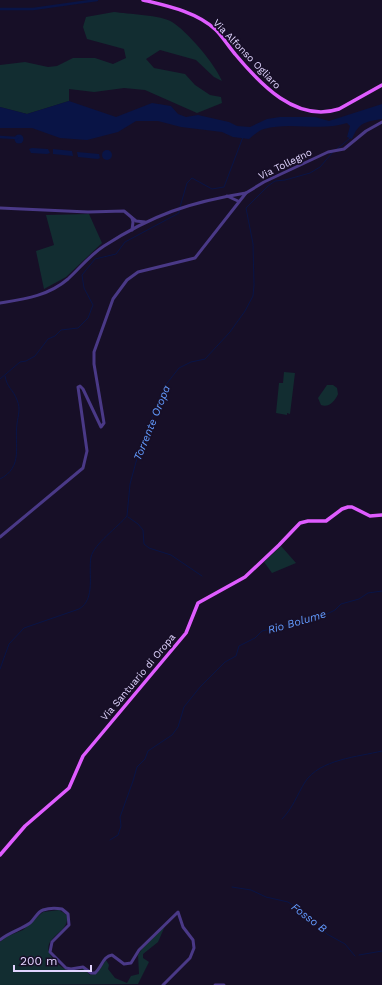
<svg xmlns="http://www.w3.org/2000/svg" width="382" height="985" viewBox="0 0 382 985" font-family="'Work Sans',sans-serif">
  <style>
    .green { fill: #122d31 }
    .water { fill: #091446 }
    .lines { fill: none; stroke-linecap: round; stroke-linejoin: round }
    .stream { stroke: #091446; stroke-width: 1 }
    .canal { stroke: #091446; stroke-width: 2.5 }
    .minor { stroke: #4a3987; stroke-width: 3 }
    .major { stroke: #df5cff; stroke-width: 3.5 }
    .labels { text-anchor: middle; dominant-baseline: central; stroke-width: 3.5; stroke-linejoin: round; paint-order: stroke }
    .street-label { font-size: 10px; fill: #e1d5ff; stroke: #170f27 }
    .water-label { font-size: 11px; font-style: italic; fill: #639bff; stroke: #170f27 }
  </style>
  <rect width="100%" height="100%" fill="#170f27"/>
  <!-- green -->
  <g class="green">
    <path d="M114 12C127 14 162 15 172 22 187 31 215 64 222 81L214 77 196 60 160 50 146 59 154 68 185 74 195 85 210 95 221 97 222 103 197 113 145 90 124 88 94 92 69 89V101L27 114 0 107V65L25 62 48 67 57 66 73 58H95L113 64 126 58 124 49 87 39 83 27 86 17Z"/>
    <path d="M89 214 102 243 66 277 44 289 36 251 54 245 46 215Z"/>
    <path d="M284 372 295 373 290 414 287 413V415L276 413 279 383H283Z"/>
    <path d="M327 385H333L337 388 338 394C335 401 329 408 321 405L318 398Z"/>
    <path d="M281 546 296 563 272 573 264 562Z"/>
    <path d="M59 910 67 915C69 930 55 932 49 944 45 955 60 969 71 971 75 971 79 970 84 969L90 975 97 973 106 960 109 965 108 969 115 978 127 983 131 976 139 974 138 955 142 949 165 926 158 942 143 954V958L149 962 138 984 0 985V942L8 936 23 930 43 912Z"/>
  </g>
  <!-- water -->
  <g class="water">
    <path d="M69 101 116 117 152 103 171 106 178 114 186 117 198 115 229 122 237 126 250 127 267 119 280 117H315L329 121 382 104V119C365 122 359 122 352 139L347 137 350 126 347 123C320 132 291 121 264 129 259 130 253 136 249 139L233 137 222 132 181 127 158 121H136L118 132 87 140 60 138 32 128H0V107L27 114Z"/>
    <circle cx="19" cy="139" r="4.5"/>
    <path d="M32 148 48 149 50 153 47 154 31 153 29 149Z"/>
    <path d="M53 149 72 151 73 156 53 154Z"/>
    <circle cx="107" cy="155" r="5"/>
    <path d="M77 152 99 154 100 158 98 159 78 157Z"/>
  </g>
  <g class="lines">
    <!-- stream -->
    <g class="stream">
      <path d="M337 149 350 138"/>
      <path d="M180 207 187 183 192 178 212 189 224 187 243 137"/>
      <path d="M0 379 20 362 26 361 35 356 48 339 55 336 61 330 78 328 88 318 93 305 84 288 82 275 95 259 116 254 125 242 179 213V210"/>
      <path d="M0 479C24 467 14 445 17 424 18 415 21 409 17 400 13 389 7 388 5 376"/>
      <path d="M128 517 138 524 143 530 144 544 149 548 171 555 202 576"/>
      <path d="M0 669 9 644 24 628 79 609C96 599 88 574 91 557 94 544 118 527 127 516L130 484 139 451 164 387 179 368 191 362 205 359 230 332 245 311 253 296 254 285 253 244 246 208 268 186 275 181 285 180 310 173 320 167 333 152"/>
      <path d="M282 819C293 808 297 795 305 782 320 759 358 757 382 751"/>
      <path d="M110 840 118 835 121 826 120 817 133 781 137 767 145 759 148 751 172 735 178 727 184 707 200 687 225 662 236 656 239 646 255 638 262 631 321 617 335 610 341 604 359 599 368 593 382 591"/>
      <path d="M232 887 251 890 266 897 288 902 317 923 327 934 345 944 355 956"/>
      <path d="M359 955 382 951"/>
    </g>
    <!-- canal -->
    <g class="canal">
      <path d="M0 9H33L97 0"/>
      <path d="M0 137 17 138"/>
    </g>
    <!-- minor -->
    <g class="minor">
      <path d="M227 196 238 201"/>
      <path d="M0 208 88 212 124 211 136 221 145 222"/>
      <path d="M132 230 133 222 132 218"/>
      <path d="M0 303C25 299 48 296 68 279 80 268 90 255 104 246 152 215 190 202 246 193"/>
      <path d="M0 537 83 468 87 451 78 387 80 386 83 389 101 427 104 423 94 364V352L113 299 127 280 138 272 195 258 246 193 264 182 328 152 344 149 366 131 382 122"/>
      <path d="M0 940C9 932 20 930 30 923 35 919 37 912 43 910 49 908 56 908 62 909L68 914 69 925 52 942 50 952 66 968 71 969 83 967 91 973H95C102 967 103 956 112 955L124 964 131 963 139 950 178 912 183 927 193 940 194 948 190 958 163 985"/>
      <path d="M215 985H224"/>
    </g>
    <!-- major -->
    <g class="major">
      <path d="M143 0C168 6 197 12 216 30 223 37 228 46 235 54 260 84 296 123 339 109L382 85"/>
      <path d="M0 855 25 826 69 788 83 756 186 633 198 603 245 577 279 545 300 523 308 521H326L342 509 348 507H352L370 516 382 515"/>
    </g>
  </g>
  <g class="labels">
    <!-- street labels -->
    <g class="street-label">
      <text transform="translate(247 54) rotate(46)">Via Alfonso Ogliaro</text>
      <text transform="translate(285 164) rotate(-26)">Via Tollegno</text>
      <text transform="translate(138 677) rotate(-50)">Via Santuario di Oropa</text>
    </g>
    <!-- water labels -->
    <g class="water-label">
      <text transform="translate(152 423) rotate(-68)">Torrente Oropa</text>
      <text transform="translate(297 622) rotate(-16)">Rio Bolume</text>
      <text transform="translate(309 918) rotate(37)">Fosso B</text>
    </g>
  </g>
  <!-- scale -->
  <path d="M14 965v6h77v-6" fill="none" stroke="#e1d5ff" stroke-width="2"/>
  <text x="20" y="965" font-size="12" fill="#e1d5ff" stroke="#170f27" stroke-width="3" paint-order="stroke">200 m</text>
</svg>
